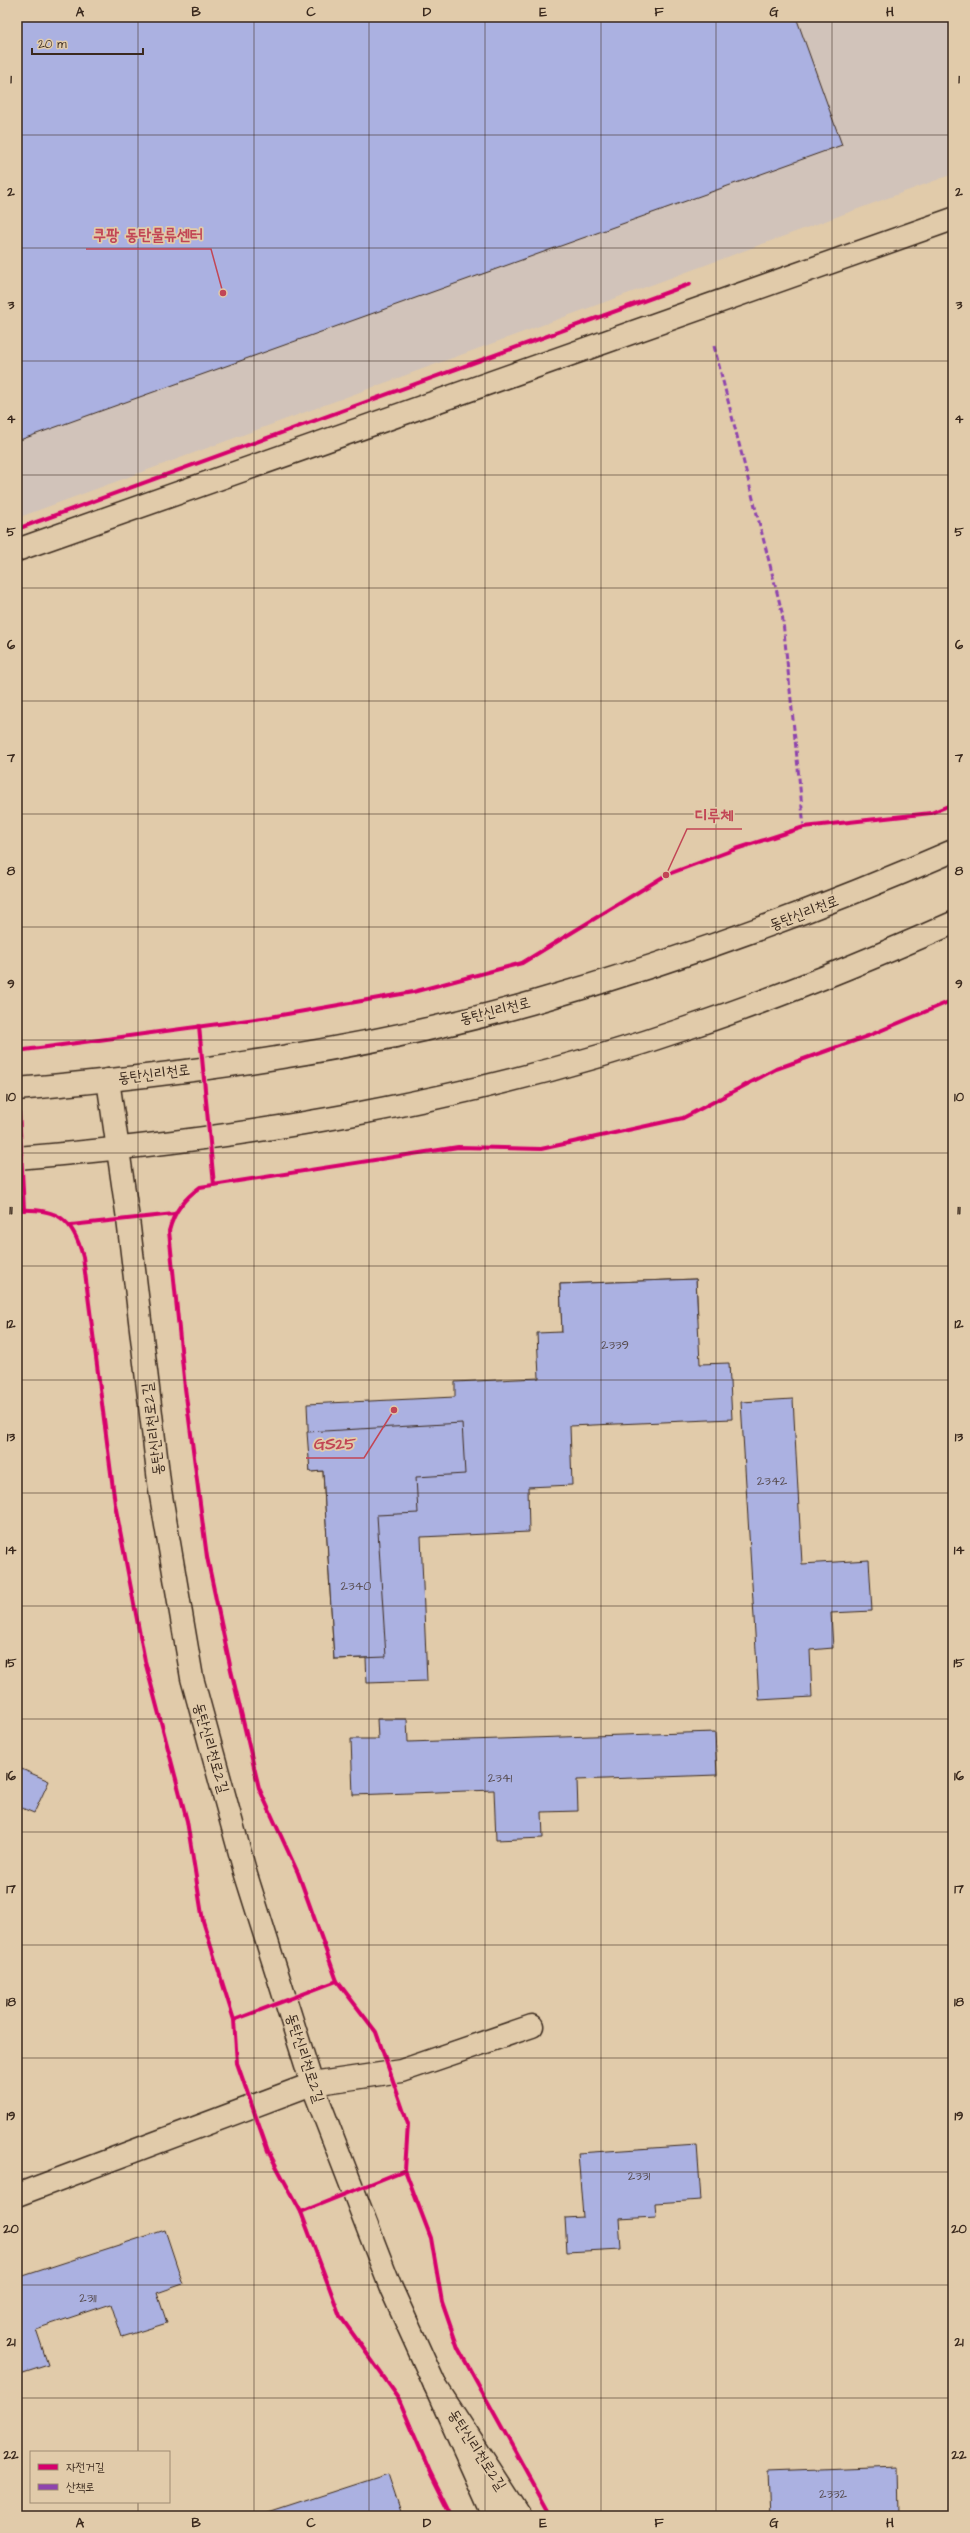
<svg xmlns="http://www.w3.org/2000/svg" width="970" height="2533" viewBox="0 0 970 2533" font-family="'Architects Daughter','Poor Story',sans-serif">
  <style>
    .built { fill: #d1c3ba }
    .building { fill: #abb1e1; stroke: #3b2a1e }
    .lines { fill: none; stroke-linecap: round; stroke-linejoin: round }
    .lane-casing { stroke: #3b2a1e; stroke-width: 25 }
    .street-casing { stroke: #3b2a1e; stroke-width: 25 }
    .secondary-casing { stroke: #3b2a1e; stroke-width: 25 }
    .lane { stroke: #e1cbaa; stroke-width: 22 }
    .street { stroke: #e1cbaa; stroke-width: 22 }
    .secondary { stroke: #e1cbaa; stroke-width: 22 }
    .quiet { stroke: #8e44ad; stroke-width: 3; stroke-dasharray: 6 3; stroke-linecap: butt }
    .cycleway-casing { stroke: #e1cbaa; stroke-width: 6 }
    .cycleway { stroke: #d6006c; stroke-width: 4 }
    .grid { fill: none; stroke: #3b2a1e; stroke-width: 1; stroke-opacity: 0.55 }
    .labels { text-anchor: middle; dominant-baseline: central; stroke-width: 3.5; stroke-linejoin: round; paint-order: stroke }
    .number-label { font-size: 13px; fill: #574c4f }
    .street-label { font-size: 15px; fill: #3b2a1e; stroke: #e1cbaa }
    .leader { fill: none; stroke: #c24655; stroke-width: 1.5 }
    .callout-dot { fill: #c24655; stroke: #e1cbaa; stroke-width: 1.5 }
    .callout-label { font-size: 16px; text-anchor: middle; font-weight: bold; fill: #c24655; stroke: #e1cbaa; stroke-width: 3.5; stroke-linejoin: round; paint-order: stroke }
    .neatline { fill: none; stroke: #3b2a1e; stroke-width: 1.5 }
    .grid-label { font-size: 13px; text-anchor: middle; font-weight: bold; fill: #3b2a1e }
  </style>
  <rect width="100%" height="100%" fill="#e1cbaa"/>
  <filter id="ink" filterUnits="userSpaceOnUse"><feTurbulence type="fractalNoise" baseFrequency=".025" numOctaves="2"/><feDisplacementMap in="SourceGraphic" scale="8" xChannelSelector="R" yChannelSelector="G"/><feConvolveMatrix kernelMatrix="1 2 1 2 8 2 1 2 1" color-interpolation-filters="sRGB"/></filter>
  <g filter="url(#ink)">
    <!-- built -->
    <path class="built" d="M17 17H948L953 38V174L17 518Z"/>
    <!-- building -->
    <g class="building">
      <path d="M17 17H796L842 145 17 441Z"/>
      <path d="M696 1279 698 1318 657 1319 659 1359 622 1360 624 1408 574 1410 571 1328 562 1332 560 1284Z"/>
      <path d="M696 1279 700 1364 729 1363 732 1419 570 1426 572 1485 528 1487 529 1532 421 1537 427 1681 367 1683 366 1658 334 1659 323 1471 310 1472 307 1404 455 1397V1382L539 1378 537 1333 562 1332 560 1284Z"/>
      <path d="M793 1399 802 1564 869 1560 872 1611 831 1613 833 1648 810 1650 812 1697 759 1700 741 1402Z"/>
      <path d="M462 1423 465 1474 416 1477 418 1513 377 1515 386 1657 334 1659 323 1471 310 1472 307 1432Z"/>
      <path d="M377 1719H407L408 1742 715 1732 717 1775 577 1780 578 1811 542 1812 543 1838 496 1840 494 1790 353 1795 351 1739H378Z"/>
      <path d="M17 1767 49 1781 34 1813 17 1806Z"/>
      <path d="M697 2145 701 2200 655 2203 656 2217 619 2219 621 2249 567 2252 565 2218 583 2217 578 2153Z"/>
      <path d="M165 2230 183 2284 157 2293 167 2323 122 2337 111 2304 36 2329 48 2365 17 2375V2278Z"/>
      <path d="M897 2467 898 2516H770L768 2472Z"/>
      <path d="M388 2474 402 2516H259Z"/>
    </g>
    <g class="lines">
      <!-- lane casing -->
      <g class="lane-casing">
        <path id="lane" d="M17 550 953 219"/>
      </g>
      <!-- street casing -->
      <g class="street-casing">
        <path id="street" d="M17 2195 312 2084 401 2071 532 2026"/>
      </g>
      <!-- secondary casing -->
      <g class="secondary-casing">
        <g id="secondary">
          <path d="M108 1080 128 1219 160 1490 192 1678 246 1875 312 2084 391 2288 435 2385"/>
          <path d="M17 1089C189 1074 364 1050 531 1003 675 962 815 911 953 851"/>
          <path d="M17 1158C245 1139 474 1102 690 1027 780 997 867 961 953 923"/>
          <path d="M494 2516 435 2385 520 2516"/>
        </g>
      </g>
      <!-- lane -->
      <use href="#lane" class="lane"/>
      <!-- street -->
      <use href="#street" class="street"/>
      <!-- secondary -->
      <use href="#secondary" class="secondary"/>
      <!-- quiet -->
      <path class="quiet" d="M714 346 782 612 804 827"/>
      <!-- cycleway casing -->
      <g class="cycleway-casing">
        <g id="cycleway">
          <path d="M17 529 690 284"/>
          <path d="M199 1026 214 1185"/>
          <path d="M17 1051 270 1017 413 992 522 963 666 875 733 850 804 827 931 813 953 804"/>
          <path d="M17 1072 24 1210"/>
          <path d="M17 1210C57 1208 73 1218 83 1257L115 1504 129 1578 145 1661 187 1821 203 1921 234 2020 237 2063 268 2151 301 2212 340 2316 398 2397 430 2472 452 2516"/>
          <path d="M71 1225 174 1214"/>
          <path d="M234 2020 337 1981"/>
          <path d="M301 2212 405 2170"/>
          <path d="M551 2516 458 2348 442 2302 431 2238 405 2170 408 2124 376 2032 337 1981 298 1873 259 1788 231 1670 207 1557 185 1388 169 1231C174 1211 184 1199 200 1187L458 1147 541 1149 683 1118 776 1069 868 1036 953 1000"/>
        </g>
      </g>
      <!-- cycleway -->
      <use href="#cycleway" class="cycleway"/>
    </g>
  </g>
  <!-- grid -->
  <path class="grid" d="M138 17V2452M254 17V2516M369 17V2516M485 17V2516M601 17V2516M716 17V2516M832 17V2516M17 135H953M17 248H953M17 361H953M17 475H953M17 588H953M17 701H953M17 814H953M17 927H953M17 1040H953M17 1153H953M17 1266H953M17 1380H953M17 1493H953M17 1606H953M17 1719H953M17 1832H953M17 1945H953M17 2058H953M17 2172H953M17 2285H953M17 2398H953M138 2502V2516"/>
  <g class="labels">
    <!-- number labels -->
    <g class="number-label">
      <text x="615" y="1345">2339</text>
      <text x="772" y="1481">2342</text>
      <text x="356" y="1586">2340</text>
      <text x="500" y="1778">2341</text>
      <text x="639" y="2176">2331</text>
      <text x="88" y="2298">2311</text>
      <text x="833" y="2494">2332</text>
    </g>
    <!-- street labels -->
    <g class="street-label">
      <text transform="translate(804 913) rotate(-21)">동탄신리천로</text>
      <text transform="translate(495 1011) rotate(-14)">동탄신리천로</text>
      <text transform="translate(154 1074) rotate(-7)">동탄신리천로</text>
      <text transform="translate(153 1429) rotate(-97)">동탄신리천로2길</text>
      <text transform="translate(211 1748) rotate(74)">동탄신리천로2길</text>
      <text transform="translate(305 2058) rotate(72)">동탄신리천로2길</text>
      <text transform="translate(477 2450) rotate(57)">동탄신리천로2길</text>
    </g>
  </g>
  <!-- callouts -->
  <path class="leader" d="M223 293L211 249H86M666 875L687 829H742M394 1410L364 1458H306"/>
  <g class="callout-dot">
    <circle cx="223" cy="293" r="4"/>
    <circle cx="666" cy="875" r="4"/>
    <circle cx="394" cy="1410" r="4"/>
  </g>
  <g class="callout-label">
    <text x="148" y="240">쿠팡 동탄물류센터</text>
    <text x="714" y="821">디루체</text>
    <text x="335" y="1449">GS25</text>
  </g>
  <!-- margin -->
  <rect width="970" height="2533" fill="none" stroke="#e1cbaa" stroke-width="44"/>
  <!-- legend -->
  <rect x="30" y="2451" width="140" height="52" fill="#e1cbaa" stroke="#9f8b72"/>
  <rect x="38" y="2464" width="20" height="6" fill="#d6006c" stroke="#9f8b72"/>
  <text x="66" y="2471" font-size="12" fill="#3b2a1e">자전거길</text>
  <rect x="38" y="2484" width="20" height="6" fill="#8e44ad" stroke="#9f8b72"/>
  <text x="66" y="2491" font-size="12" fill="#3b2a1e">산책로</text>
  <!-- scale -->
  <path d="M32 48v6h111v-6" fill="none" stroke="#3b2a1e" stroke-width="2"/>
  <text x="38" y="48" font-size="12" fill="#3b2a1e" stroke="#e1cbaa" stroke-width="3" paint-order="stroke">20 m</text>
  <rect x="22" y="22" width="926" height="2489" class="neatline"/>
  <g class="grid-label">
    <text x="80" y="16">A</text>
    <text x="196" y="16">B</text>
    <text x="311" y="16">C</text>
    <text x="427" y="16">D</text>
    <text x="543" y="16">E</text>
    <text x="659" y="16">F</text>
    <text x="774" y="16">G</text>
    <text x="890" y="16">H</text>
    <text x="11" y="83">1</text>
    <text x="959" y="83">1</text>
    <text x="11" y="196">2</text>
    <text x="959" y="196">2</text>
    <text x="11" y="309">3</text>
    <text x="959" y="309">3</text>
    <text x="11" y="423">4</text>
    <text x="959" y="423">4</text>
    <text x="11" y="536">5</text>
    <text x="959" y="536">5</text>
    <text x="11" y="649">6</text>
    <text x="959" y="649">6</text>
    <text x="11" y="762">7</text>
    <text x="959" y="762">7</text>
    <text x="11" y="875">8</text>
    <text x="959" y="875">8</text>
    <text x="11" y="988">9</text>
    <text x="959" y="988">9</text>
    <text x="11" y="1101">10</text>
    <text x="959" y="1101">10</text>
    <text x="11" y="1214">11</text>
    <text x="959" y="1214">11</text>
    <text x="11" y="1328">12</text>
    <text x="959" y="1328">12</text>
    <text x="11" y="1441">13</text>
    <text x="959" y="1441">13</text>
    <text x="11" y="1554">14</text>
    <text x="959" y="1554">14</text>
    <text x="11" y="1667">15</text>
    <text x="959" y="1667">15</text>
    <text x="11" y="1780">16</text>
    <text x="959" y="1780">16</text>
    <text x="11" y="1893">17</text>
    <text x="959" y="1893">17</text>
    <text x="11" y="2006">18</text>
    <text x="959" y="2006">18</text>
    <text x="11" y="2120">19</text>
    <text x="959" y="2120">19</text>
    <text x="11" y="2233">20</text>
    <text x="959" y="2233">20</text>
    <text x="11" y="2346">21</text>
    <text x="959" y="2346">21</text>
    <text x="11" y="2459">22</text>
    <text x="959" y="2459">22</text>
    <text x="80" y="2527">A</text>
    <text x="196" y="2527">B</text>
    <text x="311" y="2527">C</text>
    <text x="427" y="2527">D</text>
    <text x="543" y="2527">E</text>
    <text x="659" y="2527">F</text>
    <text x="774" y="2527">G</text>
    <text x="890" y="2527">H</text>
  </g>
</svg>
